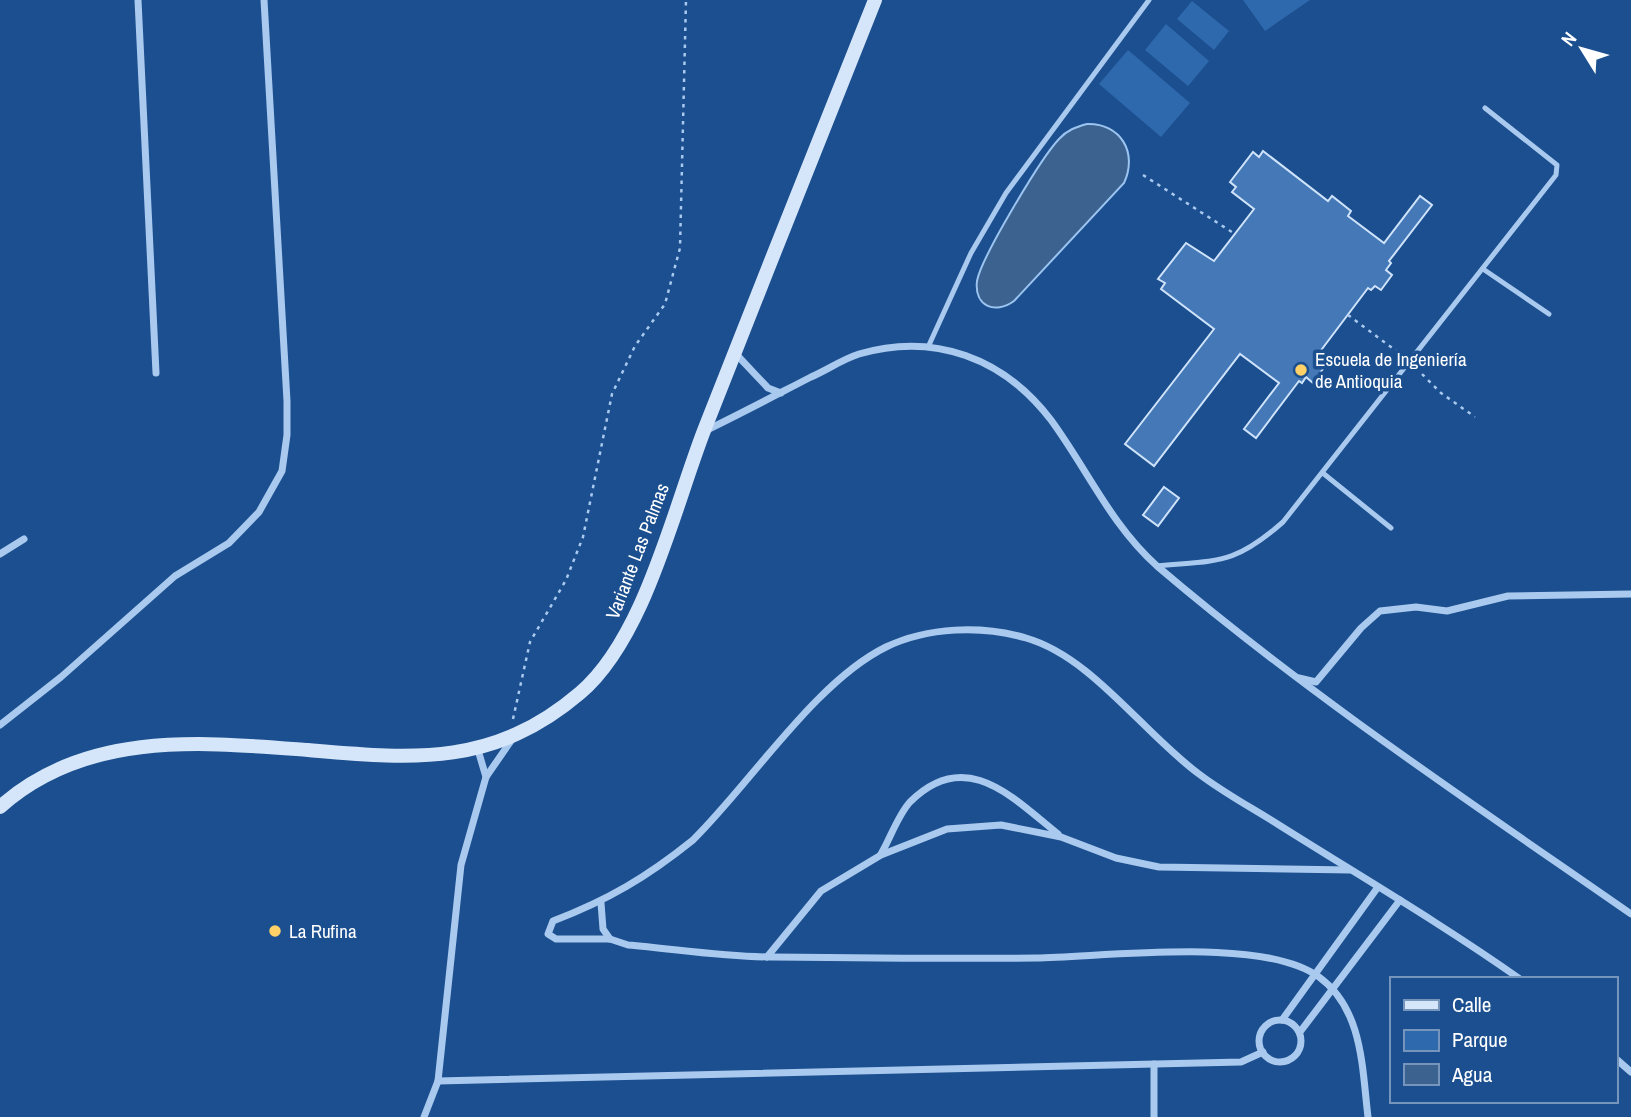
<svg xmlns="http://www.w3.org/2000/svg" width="1631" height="1117" viewBox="0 0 1631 1117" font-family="'Archivo Narrow',sans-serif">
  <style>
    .green { fill: #2e69ad }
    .water { fill: #3c6290; stroke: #9cc4f0; stroke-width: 2 }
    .building { fill: #4478b7; stroke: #cfe3fa; stroke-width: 2 }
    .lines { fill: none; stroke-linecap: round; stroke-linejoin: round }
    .path { stroke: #a9c9ee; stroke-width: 2.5; stroke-dasharray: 3.5 5; stroke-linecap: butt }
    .service { stroke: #a9c9ee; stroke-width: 5 }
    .minor { stroke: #a9c9ee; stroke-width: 7 }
    .secondary { stroke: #d6e6fa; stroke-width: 14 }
    .poi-dot { fill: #ffd166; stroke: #1b4f8f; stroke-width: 2.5 }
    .labels { text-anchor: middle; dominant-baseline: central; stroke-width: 7; stroke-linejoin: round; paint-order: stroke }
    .poi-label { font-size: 19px; fill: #fff; stroke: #1b4f8f; text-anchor: start }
    .street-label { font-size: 19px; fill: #fff; stroke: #1b4f8f }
  </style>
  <rect width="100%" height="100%" fill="#1b4f8f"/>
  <!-- green -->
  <g class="green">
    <path d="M1243 0H1310L1265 31Z"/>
    <path d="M1192 1 1229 31 1214 50 1177 19Z"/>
    <path d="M1166 24 1209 61 1188 86 1145 50Z"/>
    <path d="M1128 50 1190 103 1161 137 1099 84Z"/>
  </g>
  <!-- water -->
  <path class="water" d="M1087 124C1121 123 1138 153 1124 183L1014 301C995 315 974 306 977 281 981 258 1041 158 1059 139 1067 130 1076 127 1087 124Z"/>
  <!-- building -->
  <g class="building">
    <path d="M1263 151 1328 201 1332 196 1351 211 1348 216 1384 243 1420 196 1432 205 1389 261 1391 263 1386 270 1392 275 1381 290 1375 286 1371 290 1368 288 1319 353 1323 356 1319 361 1325 366 1313 383 1306 377 1302 383 1299 381 1256 438 1244 429 1279 383 1240 354 1154 466 1125 444 1214 329 1161 289 1165 283 1158 279 1186 243 1214 261 1254 209 1232 192 1236 187 1230 182 1253 152 1259 157Z"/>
    <path d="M1164 487 1179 498 1158 526 1143 515Z"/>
  </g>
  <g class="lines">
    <!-- path -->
    <g class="path">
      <path d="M1143 175 1235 234"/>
      <path d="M1348 315 1403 356"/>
      <path d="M1416 368 1441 393 1475 417"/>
      <path d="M513 719 530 642 566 580 583 537 612 394 635 346 665 304 680 248 686 0"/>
    </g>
    <!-- service -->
    <g class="service">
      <path d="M1483 269 1549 314"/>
      <path d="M929 345 971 253 1006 193 1149 0"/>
      <path d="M1324 474 1391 528"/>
      <path d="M1157 566C1219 560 1234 565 1283 522L1556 175 1557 165 1485 108"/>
    </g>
    <!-- minor -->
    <g class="minor">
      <path d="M138 0 156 373"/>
      <path d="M735 353 768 388 781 393"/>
      <path d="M707 430C742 413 776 395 811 377 827 370 843 359 859 354 934 332 1004 358 1051 420 1087 469 1111 525 1157 566 1306 693 1470 802 1631 914"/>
      <path d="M0 554 24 539"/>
      <path d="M1299 678 1316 682 1361 628 1380 611 1416 607 1447 611 1508 596 1631 594"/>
      <path d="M0 725 61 677 175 576 229 543 259 512 282 471 287 435V401L264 0"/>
      <path d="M478 750 486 777"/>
      <path d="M881 854C890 839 898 815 910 802 966 746 1013 798 1058 834"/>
      <path d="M601 903 603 929 610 939"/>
      <path d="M767 957 821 891 881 855 947 829 1001 825 1061 837 1116 858 1159 867 1350 870"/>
      <path d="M1282 1020 1378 887"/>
      <circle cx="1280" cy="1041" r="21"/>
      <path d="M1300 1032 1400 900"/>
      <path d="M1615 1058 1631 1072"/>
      <path d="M438 1081 1241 1062 1263 1052"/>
      <path d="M424 1117 438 1081 461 865 486 777 513 738"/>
      <path d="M1154 1117V1064"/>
      <path d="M1368 1117C1362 1068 1363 1009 1319 977 1263 936 1106 957 1036 958 948 959 859 958 771 957 724 957 675 949 628 945L610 939H556L548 934 553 921C608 900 647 877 693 840 751 783 815 682 886 647 928 627 981 625 1026 638 1092 657 1143 733 1199 774 1224 793 1252 808 1279 825 1360 876 1442 924 1520 979"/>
    </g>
    <!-- secondary -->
    <path class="secondary" d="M0 807C86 730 202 742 308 750 414 759 493 767 580 693 645 638 674 507 705 428 761 285 818 143 875 0"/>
  </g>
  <!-- markers -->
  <g class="poi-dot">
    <circle cx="1301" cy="370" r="7"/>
    <circle cx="275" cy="931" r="7"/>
  </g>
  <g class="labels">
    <!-- poi labels -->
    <g class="poi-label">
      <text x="1315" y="359">Escuela de Ingeniería<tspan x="1315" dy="22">de Antioquia</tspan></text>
      <text x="289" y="931">La Rufina</text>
    </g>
    <!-- street labels -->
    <g class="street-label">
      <text transform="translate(637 551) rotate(-69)">Variante Las Palmas</text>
    </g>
  </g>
  <!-- legend -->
  <rect x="1390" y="977" width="228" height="126" fill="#1b4f8f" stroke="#7695bc" stroke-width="2"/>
  <rect x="1404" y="1000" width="35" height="10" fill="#d6e6fa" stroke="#7695bc" stroke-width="2"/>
  <text x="1452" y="1012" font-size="21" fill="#ffffff">Calle</text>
  <rect x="1404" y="1030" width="35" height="21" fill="#2e69ad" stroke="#7695bc" stroke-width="2"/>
  <text x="1452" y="1047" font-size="21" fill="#ffffff">Parque</text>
  <rect x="1404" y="1064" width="35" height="21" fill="#3c6290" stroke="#7695bc" stroke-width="2"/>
  <text x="1452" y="1082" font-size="21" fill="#ffffff">Agua</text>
  <!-- north arrow -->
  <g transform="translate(1582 49) rotate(307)" stroke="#1b4f8f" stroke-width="5" paint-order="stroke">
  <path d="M0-5L12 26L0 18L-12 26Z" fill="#ffffff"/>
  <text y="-10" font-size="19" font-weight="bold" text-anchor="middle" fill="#ffffff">N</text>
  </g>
</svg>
